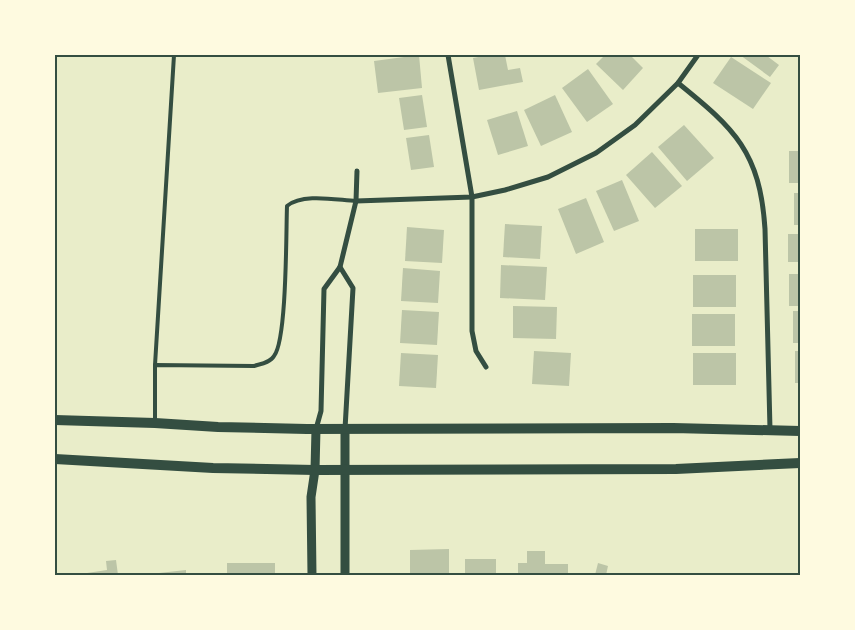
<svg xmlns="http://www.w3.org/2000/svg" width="855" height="630" viewBox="0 0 855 630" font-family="Lora,serif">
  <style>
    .building { fill: #bcc5a7 }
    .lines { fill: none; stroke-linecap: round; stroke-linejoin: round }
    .service { stroke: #344e41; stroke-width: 4 }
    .minor { stroke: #344e41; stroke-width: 5 }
    .tertiary { stroke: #344e41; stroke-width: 9 }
    .secondary { stroke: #344e41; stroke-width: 10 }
    .neatline { fill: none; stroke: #344e41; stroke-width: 2 }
  </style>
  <rect width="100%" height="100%" fill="#e9edc9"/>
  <!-- building -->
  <g class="building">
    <path d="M419 55 422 88 378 93 374 61Z"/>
    <path d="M489 55H505L508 70 520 68 523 82 479 90 473 58Z"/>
    <path d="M605 55H630L643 68 623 90 596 64Z"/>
    <path d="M740 55H768L767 56 779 65 770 77Z"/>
    <path d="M731 57 771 83 753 109 713 83Z"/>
    <path d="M588 69 613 104 587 122 562 88Z"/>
    <path d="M422 95 427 127 404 130 399 98Z"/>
    <path d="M555 95 572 132 541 146 524 110Z"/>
    <path d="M517 111 528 146 498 155 487 120Z"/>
    <path d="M684 125 714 158 687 181 658 147Z"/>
    <path d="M429 135 434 167 411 170 406 138Z"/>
    <rect x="789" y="151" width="11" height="32"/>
    <path d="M652 152 682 186 655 208 626 175Z"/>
    <path d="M622 180 639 221 614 231 596 191Z"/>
    <rect x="794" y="193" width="6" height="32"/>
    <path d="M586 198 604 242 576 254 558 209Z"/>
    <path d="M505 224 542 226 540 259 503 257Z"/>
    <path d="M407 227 444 230 442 263 405 261Z"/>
    <rect x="695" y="229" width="43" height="32"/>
    <rect x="788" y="234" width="12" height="28"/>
    <path d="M501 265 547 267 545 300 500 298Z"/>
    <path d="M403 268 440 271 438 303 401 301Z"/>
    <rect x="789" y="274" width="11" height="32"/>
    <rect x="693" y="275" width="43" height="32"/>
    <path d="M513 306 557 307 556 339 513 338Z"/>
    <path d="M402 310 439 312 437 345 400 343Z"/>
    <rect x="793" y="311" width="7" height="32"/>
    <rect x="692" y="314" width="43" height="32"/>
    <path d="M534 351 571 353 569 386 532 384Z"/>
    <rect x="795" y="351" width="5" height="32"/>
    <path d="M401 353 438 355 436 388 399 386Z"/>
    <rect x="693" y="353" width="43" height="32"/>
    <path d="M449 549V575H410V550Z"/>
    <path d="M527 551H545V564H568V575H518V563H527Z"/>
    <rect x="465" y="559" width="31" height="16"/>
    <path d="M116 560 118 575H87V573L107 570 106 561Z"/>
    <rect x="227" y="563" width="48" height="12"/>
    <path d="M598 563 608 566 606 575H595Z"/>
    <path d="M186 570V575H150V574Z"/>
  </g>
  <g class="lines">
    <!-- service -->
    <g class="service">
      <path d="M155 365 174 55"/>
      <path d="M155 423V365L254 366C260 364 270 363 274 356 287 340 286 232 287 206 303 193 336 200 356 201"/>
    </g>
    <!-- minor -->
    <g class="minor">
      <path d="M448 55 472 197V331L476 351 486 367"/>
      <path d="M678 83C735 129 760 152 765 229L770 429"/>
      <path d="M356 201 472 197 505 190 548 177 596 153 635 125 678 83 698 55"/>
      <path d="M340 267 353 288 345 429"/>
      <path d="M316 429 321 411 324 289 340 267 356 201 357 171"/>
    </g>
    <!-- tertiary -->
    <g class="tertiary">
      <path d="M312 575 311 497 315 470 316 429"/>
      <path d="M345 575V429"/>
    </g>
    <!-- secondary -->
    <g class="secondary">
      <path d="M55 420 155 423 218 427 307 429 673 428 800 431"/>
      <path d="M55 459 213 468 315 470 676 469 800 463"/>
    </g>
  </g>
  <!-- border -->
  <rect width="855" height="630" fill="none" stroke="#fefae0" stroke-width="112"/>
  <rect x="56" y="56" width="743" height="518" class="neatline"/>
</svg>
